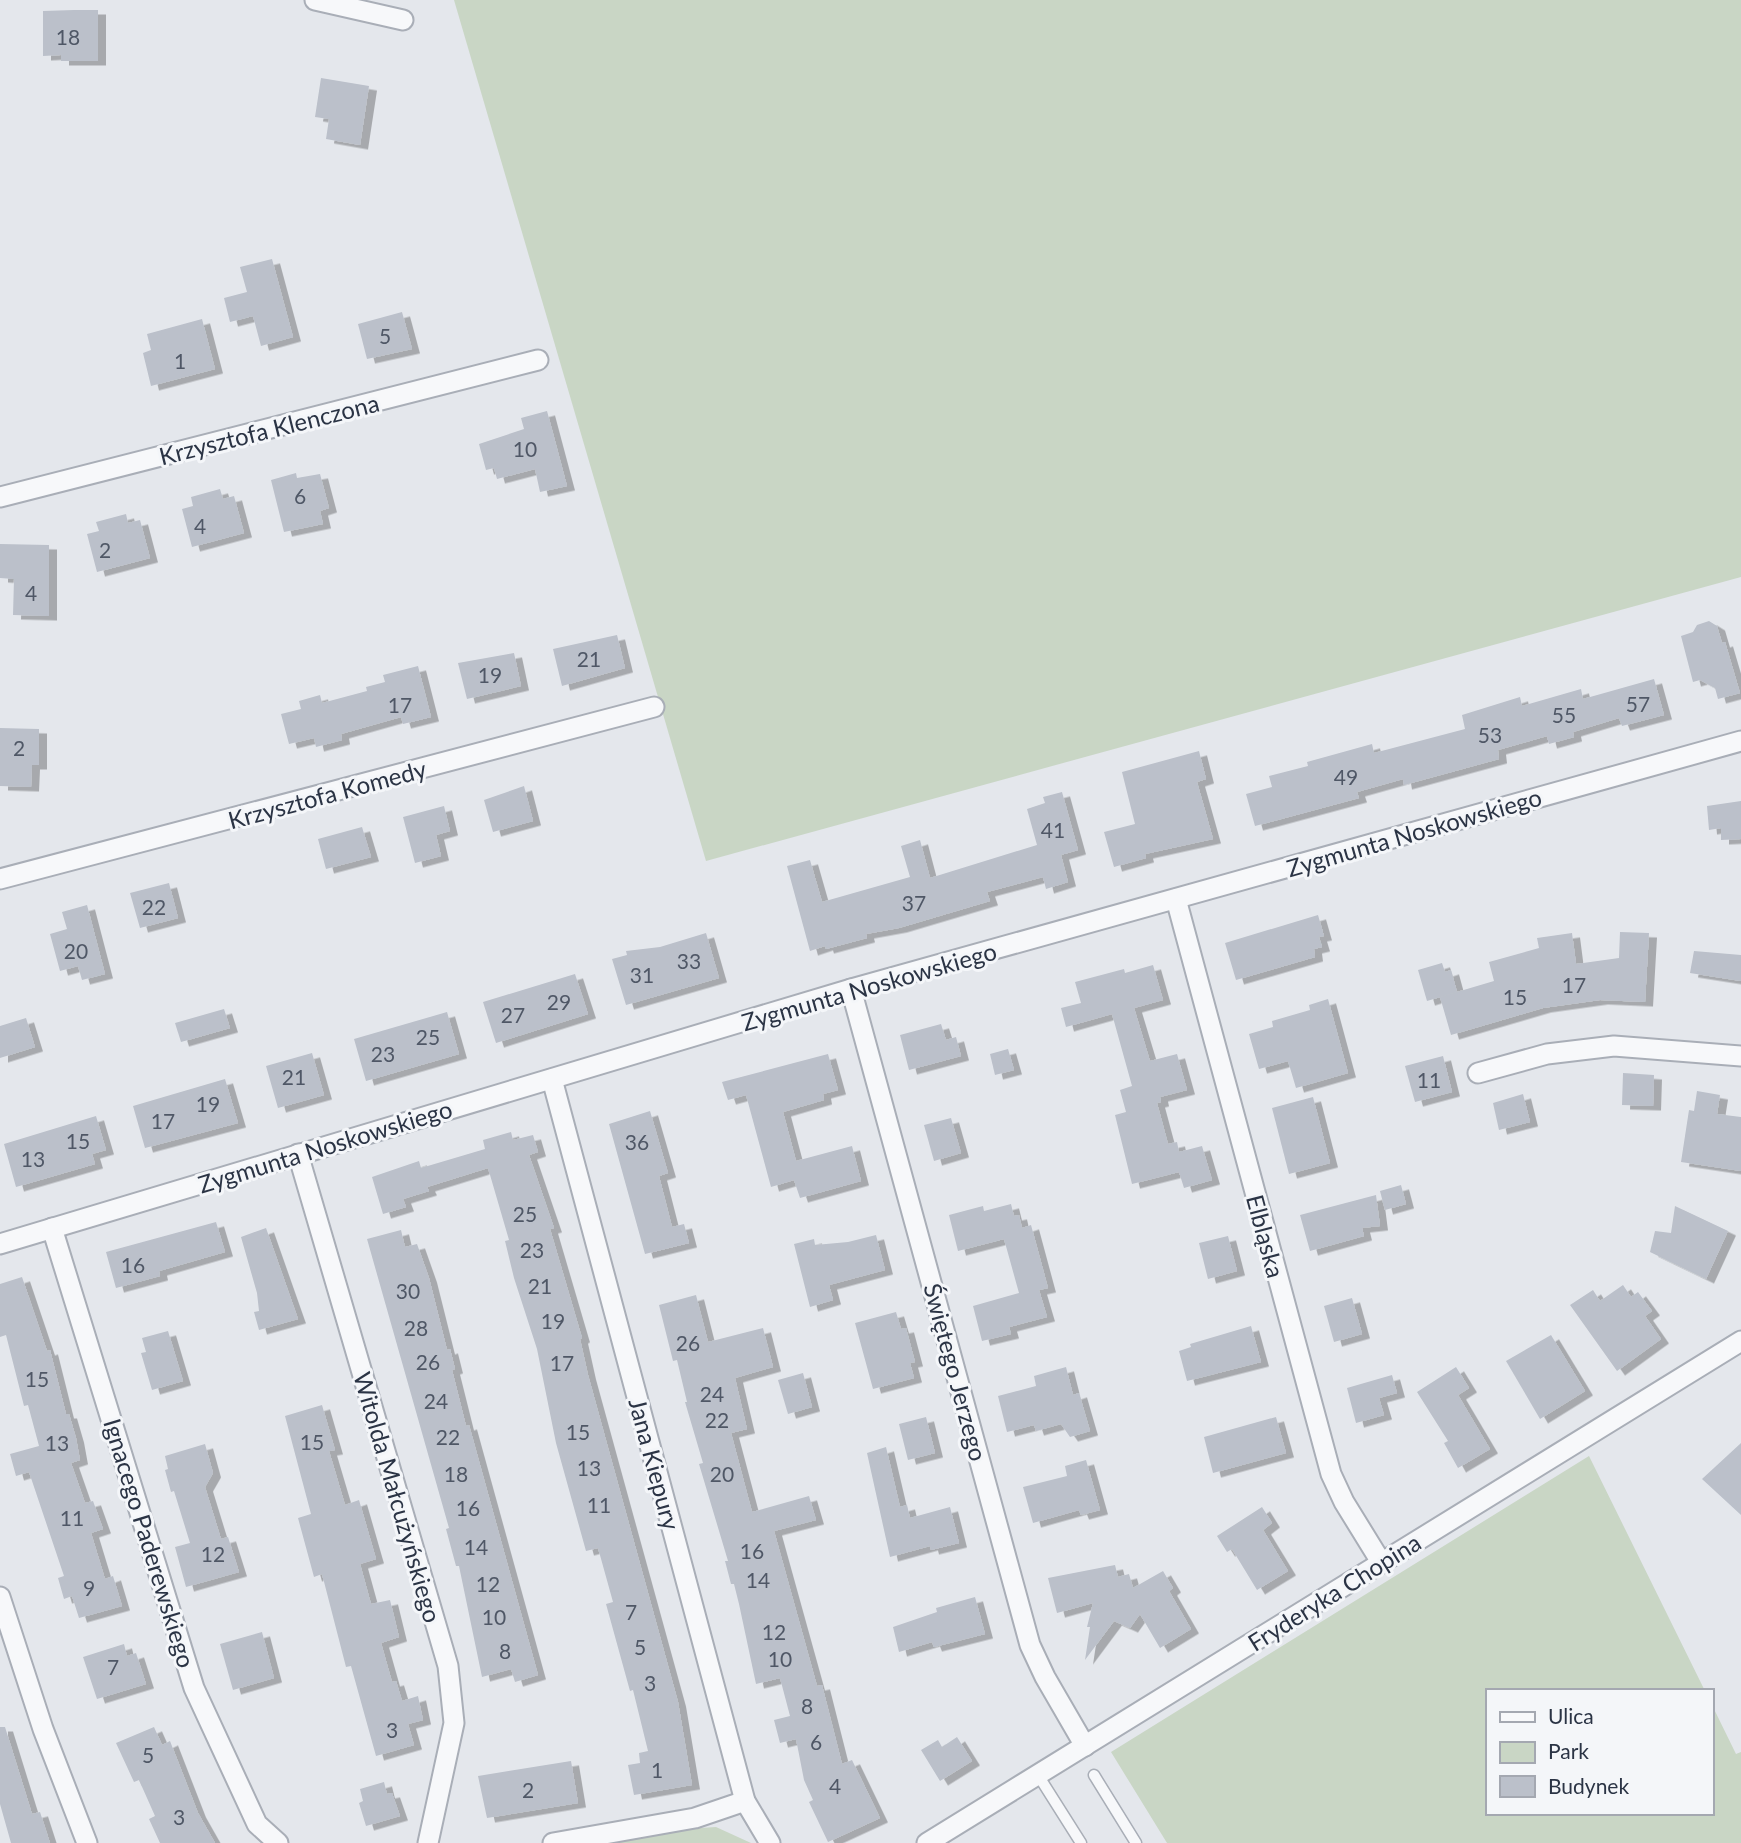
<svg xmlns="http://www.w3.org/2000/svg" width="1741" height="1843" viewBox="0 0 1741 1843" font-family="Lato,sans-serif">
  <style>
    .green { fill: #c9d6c5 }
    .building { fill: #bbc0ca; filter: url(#shadow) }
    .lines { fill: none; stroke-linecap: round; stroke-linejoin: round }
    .lane-casing { stroke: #a9aeb7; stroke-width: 13 }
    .street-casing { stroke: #a9aeb7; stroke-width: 23 }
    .lane { stroke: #f7f8fa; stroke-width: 10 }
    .street { stroke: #f7f8fa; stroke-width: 19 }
    .labels { text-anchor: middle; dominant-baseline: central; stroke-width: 6; stroke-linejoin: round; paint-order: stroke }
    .number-label { font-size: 21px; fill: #4f5766 }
    .street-label { font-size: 24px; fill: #2b3445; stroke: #f4f6f9 }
  </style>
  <defs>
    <filter id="shadow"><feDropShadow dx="8" dy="4.5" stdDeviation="0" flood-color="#0004"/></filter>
  </defs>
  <rect width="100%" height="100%" fill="#e4e7ec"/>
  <!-- green -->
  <g class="green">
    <path d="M454 0H1741V577L706 861Z"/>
    <path d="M1589 1456 1705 1691H1487V1813H1711V1703L1736 1754 1741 1752V1843H1167L1111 1752Z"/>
    <path d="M716 1827 751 1843H604L700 1828Z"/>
  </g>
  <!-- building -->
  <g class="building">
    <path d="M74 10H98V61H61V55L43 56V11Z"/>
    <path d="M321 78 369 86 360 145 326 139 329 119 315 117Z"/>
    <path d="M272 259 293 337 261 346 253 316 230 322 224 298 247 292 240 267Z"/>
    <path d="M402 312 412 349 367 359 358 324Z"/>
    <path d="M202 319 215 369 151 386 143 353 151 350 147 334Z"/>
    <path d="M547 411 567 486 540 492 535 469 497 479 494 468 486 470 479 444 524 429 521 418Z"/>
    <path d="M296 473 297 478 320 474 329 508 320 511 323 524 284 532 271 480Z"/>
    <path d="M220 489 223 499 234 496 244 533 192 547 182 509 193 506 191 497Z"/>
    <path d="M126 514 128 523 140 520 150 558 97 572 87 534 99 531 96 522Z"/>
    <path d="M0 544 49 545V616L13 615 14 579 0 578Z"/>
    <path d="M1709 621 1717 626 1722 643 1725 642 1740 693 1718 699 1715 688 1700 680 1693 682 1681 636 1693 632 1697 625Z"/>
    <path d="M617 635 625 668 562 686 553 649Z"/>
    <path d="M514 653 521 686 467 699 458 663Z"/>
    <path d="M418 666 431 717 403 724 401 717 341 734 342 740 316 747 314 738 289 744 281 714 301 709 299 701 320 695 322 703 367 691 366 687 385 682 383 675Z"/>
    <path d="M1654 679 1664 715 1622 726 1619 718 1573 732 1574 737 1549 744 1547 736 1498 750 1499 759 1404 785 1403 779 1357 792 1359 798 1255 826 1246 794 1272 787 1269 776 1308 766 1307 762 1372 744 1374 753 1465 729 1462 715 1520 697 1522 706 1581 689 1583 699Z"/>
    <path d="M0 728 39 729V765H32L31 787 0 786Z"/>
    <path d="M1199 751 1206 779 1197 782 1213 839 1145 854 1146 858 1114 867 1104 832 1135 824 1122 772Z"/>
    <path d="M524 786 533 821 493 832 484 800Z"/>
    <path d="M1062 792 1078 850 1061 855 1068 882 1046 889 1043 877 987 892 990 901 899 928 866 934 867 938 826 949 825 946 810 951 787 866 810 860 822 902 910 877 901 846 920 840 930 878 1037 845 1027 809 1045 803 1043 797Z"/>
    <path d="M1741 801V839L1721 840V828L1709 830 1707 806Z"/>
    <path d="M444 806 450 831 436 835 441 856 415 863 403 817Z"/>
    <path d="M362 827 371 857 326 869 318 839Z"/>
    <path d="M169 883 178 918 140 928 130 893Z"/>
    <path d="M87 905 105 974 82 980 78 966 60 971 50 934 67 929 62 912Z"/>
    <path d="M1318 915 1324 936 1319 937 1322 947 1314 949 1315 957 1236 980 1225 943Z"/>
    <path d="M1620 932 1649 933 1645 1002 1600 1000 1543 1008 1451 1035 1440 997 1494 981 1489 962 1539 948 1537 938 1572 933 1576 964 1619 958Z"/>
    <path d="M706 933 719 978 626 1005 612 959 627 955 626 951 660 947Z"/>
    <path d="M1694 951 1741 955V981L1690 973Z"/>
    <path d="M1442 963 1445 972 1451 970 1457 992 1427 1001 1418 970Z"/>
    <path d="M1153 965 1163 1000 1134 1008 1150 1061 1177 1054 1187 1090 1160 1097 1161 1102 1157 1103 1168 1144 1177 1142 1179 1152 1202 1146 1212 1180 1184 1188 1179 1172 1132 1184 1115 1115 1126 1112 1120 1090 1132 1086 1112 1014 1066 1027 1061 1008 1081 1003 1075 982 1124 969 1125 973Z"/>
    <path d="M575 974 588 1014 496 1043 483 1002Z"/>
    <path d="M1328 999 1348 1073 1296 1088 1288 1061 1259 1069 1249 1034 1273 1027 1272 1021 1310 1010 1309 1005Z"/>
    <path d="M224 1009 230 1028 181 1042 175 1023Z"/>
    <path d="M447 1012 459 1054 366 1081 354 1039Z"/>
    <path d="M26 1018 35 1047 0 1058V1026Z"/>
    <path d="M941 1024 946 1040 956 1037 961 1056 909 1070 900 1035Z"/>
    <path d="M1008 1049 1014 1070 995 1075 990 1054Z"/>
    <path d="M312 1053 324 1095 278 1108 266 1066Z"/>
    <path d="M828 1054 838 1090 823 1094 824 1100 783 1112 796 1161 852 1146 861 1181 800 1198 794 1180 771 1187 746 1095 728 1100 722 1082Z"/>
    <path d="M1443 1056 1452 1092 1415 1102 1405 1066Z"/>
    <path d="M1623 1073 1654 1075 1653 1106 1622 1105Z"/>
    <path d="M225 1079 238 1123 145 1148 133 1106Z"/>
    <path d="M1697 1091 1720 1095 1717 1114 1741 1117V1171L1681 1162 1689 1110 1694 1111Z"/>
    <path d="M1523 1094 1530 1122 1499 1130 1493 1103Z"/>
    <path d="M1313 1097 1330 1163 1289 1174 1272 1108Z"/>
    <path d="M650 1111 668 1173 659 1176 672 1227 684 1224 689 1243 645 1254 609 1124Z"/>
    <path d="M96 1116 106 1150 92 1154 95 1164 16 1187 4 1144Z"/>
    <path d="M951 1118 961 1153 934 1161 924 1125Z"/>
    <path d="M511 1132 513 1140 533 1135 538 1152 529 1155 554 1228 550 1229 582 1338 580 1339 588 1375 678 1702 692 1785 634 1795 628 1765 640 1763 639 1753 648 1751 633 1690 630 1691 606 1604 613 1602 598 1548 586 1551 556 1443 537 1349 514 1278 505 1241 509 1240 488 1168 427 1187 429 1191 403 1199 406 1207 383 1214 372 1177 419 1161 421 1168 485 1149 483 1140Z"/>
    <path d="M1401 1185 1406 1204 1385 1210 1380 1191Z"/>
    <path d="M1376 1195 1380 1226 1362 1228 1364 1236 1310 1251 1300 1215Z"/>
    <path d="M1011 1204 1014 1216 1019 1215 1022 1228 1031 1225 1048 1288 1039 1290 1047 1317 1009 1327 1011 1334 982 1341 973 1306 1019 1293 1004 1239 958 1251 949 1215 983 1206 984 1211Z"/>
    <path d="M1675 1206 1728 1231 1706 1279 1650 1252 1655 1231 1671 1233Z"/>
    <path d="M216 1222 225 1252 159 1271 160 1276 116 1288 106 1252Z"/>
    <path d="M266 1228 298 1319 259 1330 254 1312 259 1311 257 1293 241 1237Z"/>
    <path d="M401 1230 405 1247 417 1244 429 1278 447 1350 450 1349 455 1369 452 1370 466 1426 469 1425 538 1675 515 1682 511 1669 482 1677 459 1566H456L446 1529 449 1528 367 1239Z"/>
    <path d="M876 1235 885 1270 829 1285 833 1300 810 1307 794 1244 814 1239 815 1245 848 1242Z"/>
    <path d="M1228 1236 1237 1271 1208 1279 1199 1243Z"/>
    <path d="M22 1277 47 1351 50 1350 66 1414H69L76 1438 80 1460 71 1463 85 1503 93 1501 103 1529 91 1533 105 1579 113 1576 122 1606 79 1618 72 1596 64 1599 58 1578 64 1576 29 1472 16 1476 10 1454 39 1446 28 1405 24 1406 6 1335 0 1337V1284Z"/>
    <path d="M1623 1285 1631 1297 1638 1292 1652 1311 1645 1316 1661 1339 1617 1371 1570 1305 1593 1290 1600 1301Z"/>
    <path d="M696 1295 708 1342 763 1328 773 1367 735 1378 747 1429 731 1433 752 1512 809 1496 816 1520 774 1531 817 1686 822 1685 842 1764 852 1760 880 1818 828 1842 809 1802 813 1800 804 1780 796 1739 780 1743 774 1720 790 1716 780 1678 756 1684 739 1604 734 1584H731L725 1561H728L699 1464 703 1463 685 1402H687L677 1360 673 1361 659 1305Z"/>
    <path d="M1352 1298 1362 1334 1334 1342 1324 1306Z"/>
    <path d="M896 1312 901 1329 906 1328 915 1362 910 1363 914 1378 873 1389 855 1323Z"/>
    <path d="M1251 1326 1261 1362 1187 1381 1179 1351 1191 1347 1190 1344Z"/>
    <path d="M168 1331 183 1381 152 1390 141 1353 146 1352 142 1338Z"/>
    <path d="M1551 1335 1585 1391 1540 1419 1506 1361Z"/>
    <path d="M1066 1367 1073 1395 1079 1393 1090 1431 1070 1437 1061 1424 1036 1431 1034 1425 1007 1432 998 1396 1036 1386 1034 1376Z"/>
    <path d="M1456 1367 1469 1388 1458 1395 1490 1449 1458 1468 1444 1443 1448 1441 1417 1392Z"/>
    <path d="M803 1373 812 1407 788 1414 778 1380Z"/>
    <path d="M1392 1375 1397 1393 1379 1398 1384 1415 1356 1423 1347 1388Z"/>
    <path d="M322 1405 335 1450 329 1451 345 1505 359 1500 376 1559 360 1564 371 1604 390 1600 399 1637 381 1643 392 1682 396 1681 402 1701 418 1696 423 1720 408 1724 414 1745 376 1756 351 1666 346 1667 322 1574 314 1577 298 1518 311 1514 285 1416Z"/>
    <path d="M926 1417 935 1453 908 1460 899 1424Z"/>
    <path d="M1276 1417 1286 1453 1213 1473 1204 1437Z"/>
    <path d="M1741 1443V1515L1702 1479Z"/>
    <path d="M205 1444 213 1473 205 1487 221 1539 228 1537 239 1572 186 1587 175 1547 190 1543 174 1491 171 1492 165 1470 168 1469 165 1456Z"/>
    <path d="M886 1447 900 1507 907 1505 910 1518 950 1507 959 1543 931 1550 930 1546 890 1557 867 1453Z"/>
    <path d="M1086 1460 1100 1510 1081 1515 1079 1510 1033 1523 1023 1487 1067 1476 1065 1466Z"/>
    <path d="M1262 1507 1272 1523 1263 1530 1288 1571 1257 1590 1232 1549 1227 1552 1217 1536Z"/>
    <path d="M1115 1565 1118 1577 1129 1574 1133 1588 1163 1571 1173 1588 1169 1591 1191 1629 1160 1648 1140 1614 1130 1628 1114 1621 1085 1660 1090 1627H1087L1093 1603 1057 1613 1048 1578Z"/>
    <path d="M975 1597 985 1634 934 1647 932 1642 899 1652 893 1627 937 1612 936 1608Z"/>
    <path d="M262 1632 274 1678 233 1690 220 1644Z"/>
    <path d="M124 1644 127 1656 136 1653 146 1684 97 1699 83 1657Z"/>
    <path d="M0 1727H5L32 1814 40 1812 50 1843H11L0 1804Z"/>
    <path d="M154 1727 162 1745 170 1741 198 1813 215 1843H160L149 1819 155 1816 139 1780 134 1782 116 1743Z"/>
    <path d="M957 1737 972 1761 940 1781 921 1750 938 1740 942 1747Z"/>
    <path d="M571 1761 578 1803 487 1818 478 1776Z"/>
    <path d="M384 1782 387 1794 392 1793 400 1816 366 1826 359 1803 363 1801 360 1789Z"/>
  </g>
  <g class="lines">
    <!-- lane casing -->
    <g class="lane-casing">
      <g id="lane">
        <path d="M1038 1775 1081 1843"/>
        <path d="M1094 1775 1136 1843"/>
      </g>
    </g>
    <!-- street casing -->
    <g class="street-casing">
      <g id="street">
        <path d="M315 0 403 20"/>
        <path d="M0 497 538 360"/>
        <path d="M0 879 654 707"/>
        <path d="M1176 899 1331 1474 1344 1502 1381 1562"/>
        <path d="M851 989 1030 1645 1045 1677 1085 1746"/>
        <path d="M1478 1073 1547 1054 1614 1046 1741 1056"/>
        <path d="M552 1079 745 1801 770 1843"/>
        <path d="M298 1154 448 1666 454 1723 428 1843"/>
        <path d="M52 1228 194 1688 257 1824 278 1843"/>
        <path d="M0 1244 851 989 1741 741"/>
        <path d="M0 1597 43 1729 87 1843"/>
        <path d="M553 1843 695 1818 745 1801"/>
        <path d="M927 1843 1741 1341"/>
      </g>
    </g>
    <!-- lane -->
    <use href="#lane" class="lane"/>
    <!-- street -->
    <use href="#street" class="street"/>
  </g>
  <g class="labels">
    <!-- number labels -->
    <g class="number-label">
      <text x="68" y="36">18</text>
      <text x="385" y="335">5</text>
      <text x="180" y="360">1</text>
      <text x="525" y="448">10</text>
      <text x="300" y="495">6</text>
      <text x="200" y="525">4</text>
      <text x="105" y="549">2</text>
      <text x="31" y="592">4</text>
      <text x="589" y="658">21</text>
      <text x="490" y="674">19</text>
      <text x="1638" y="703">57</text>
      <text x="400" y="704">17</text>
      <text x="1564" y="714">55</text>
      <text x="1490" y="734">53</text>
      <text x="19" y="747">2</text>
      <text x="1346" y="776">49</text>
      <text x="1053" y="829">41</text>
      <text x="914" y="902">37</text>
      <text x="154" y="906">22</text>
      <text x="76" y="950">20</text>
      <text x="689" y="960">33</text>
      <text x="642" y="974">31</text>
      <text x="1574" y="984">17</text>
      <text x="1515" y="996">15</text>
      <text x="559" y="1001">29</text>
      <text x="513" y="1014">27</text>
      <text x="428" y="1036">25</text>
      <text x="383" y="1053">23</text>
      <text x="294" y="1076">21</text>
      <text x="1429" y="1079">11</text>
      <text x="208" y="1103">19</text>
      <text x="163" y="1120">17</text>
      <text x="78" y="1140">15</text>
      <text x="637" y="1141">36</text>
      <text x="33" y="1158">13</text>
      <text x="525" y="1213">25</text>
      <text x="532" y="1249">23</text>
      <text x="133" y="1264">16</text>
      <text x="540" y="1285">21</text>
      <text x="408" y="1290">30</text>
      <text x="553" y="1320">19</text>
      <text x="416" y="1327">28</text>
      <text x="688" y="1342">26</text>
      <text x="428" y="1361">26</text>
      <text x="562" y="1362">17</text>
      <text x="37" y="1378">15</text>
      <text x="712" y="1393">24</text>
      <text x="436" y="1400">24</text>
      <text x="717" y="1419">22</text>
      <text x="578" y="1431">15</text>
      <text x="448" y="1436">22</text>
      <text x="312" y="1441">15</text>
      <text x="57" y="1442">13</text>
      <text x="589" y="1467">13</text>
      <text x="456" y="1473">18</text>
      <text x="722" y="1473">20</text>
      <text x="599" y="1504">11</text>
      <text x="468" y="1507">16</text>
      <text x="72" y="1517">11</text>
      <text x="476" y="1546">14</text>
      <text x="752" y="1550">16</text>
      <text x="213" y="1553">12</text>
      <text x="758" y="1579">14</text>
      <text x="488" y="1583">12</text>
      <text x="89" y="1587">9</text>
      <text x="631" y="1611">7</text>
      <text x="494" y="1616">10</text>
      <text x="774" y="1631">12</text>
      <text x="640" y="1646">5</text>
      <text x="505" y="1650">8</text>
      <text x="780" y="1658">10</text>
      <text x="113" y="1666">7</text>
      <text x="650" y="1682">3</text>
      <text x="807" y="1705">8</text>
      <text x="392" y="1729">3</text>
      <text x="816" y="1741">6</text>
      <text x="148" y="1754">5</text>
      <text x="657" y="1769">1</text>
      <text x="835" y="1785">4</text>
      <text x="528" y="1789">2</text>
      <text x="179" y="1816">3</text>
    </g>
    <!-- street labels -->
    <g class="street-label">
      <text transform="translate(269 429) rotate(-14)">Krzysztofa Klenczona</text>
      <text transform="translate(327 794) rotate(-15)">Krzysztofa Komedy</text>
      <text transform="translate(1414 832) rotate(-16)">Zygmunta Noskowskiego</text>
      <text transform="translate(869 986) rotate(-16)">Zygmunta Noskowskiego</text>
      <text transform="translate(325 1146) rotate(-17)">Zygmunta Noskowskiego</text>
      <text transform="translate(1266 1236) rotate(75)">Elbląska</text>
      <text transform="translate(956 1372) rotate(75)">Świętego Jerzego</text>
      <text transform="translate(655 1464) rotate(75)">Jana Kiepury</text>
      <text transform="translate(398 1497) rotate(74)">Witolda Małcużyńskiego</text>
      <text transform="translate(150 1543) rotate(73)">Ignacego Paderewskiego</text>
      <text transform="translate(1334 1592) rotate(-32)">Fryderyka Chopina</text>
    </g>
  </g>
  <!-- legend -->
  <rect x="1486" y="1689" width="228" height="126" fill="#f4f6f9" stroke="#a4a8b1" stroke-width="2"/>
  <rect x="1500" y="1712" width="35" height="10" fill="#f7f8fa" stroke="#a4a8b1" stroke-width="2"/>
  <text x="1548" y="1724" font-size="21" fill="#2b3445">Ulica</text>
  <rect x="1500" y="1742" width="35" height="21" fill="#c9d6c5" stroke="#a4a8b1" stroke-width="2"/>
  <text x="1548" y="1759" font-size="21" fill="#2b3445">Park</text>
  <rect x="1500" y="1776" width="35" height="21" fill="#bbc0ca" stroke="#a4a8b1" stroke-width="2"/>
  <text x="1548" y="1794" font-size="21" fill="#2b3445">Budynek</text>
</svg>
